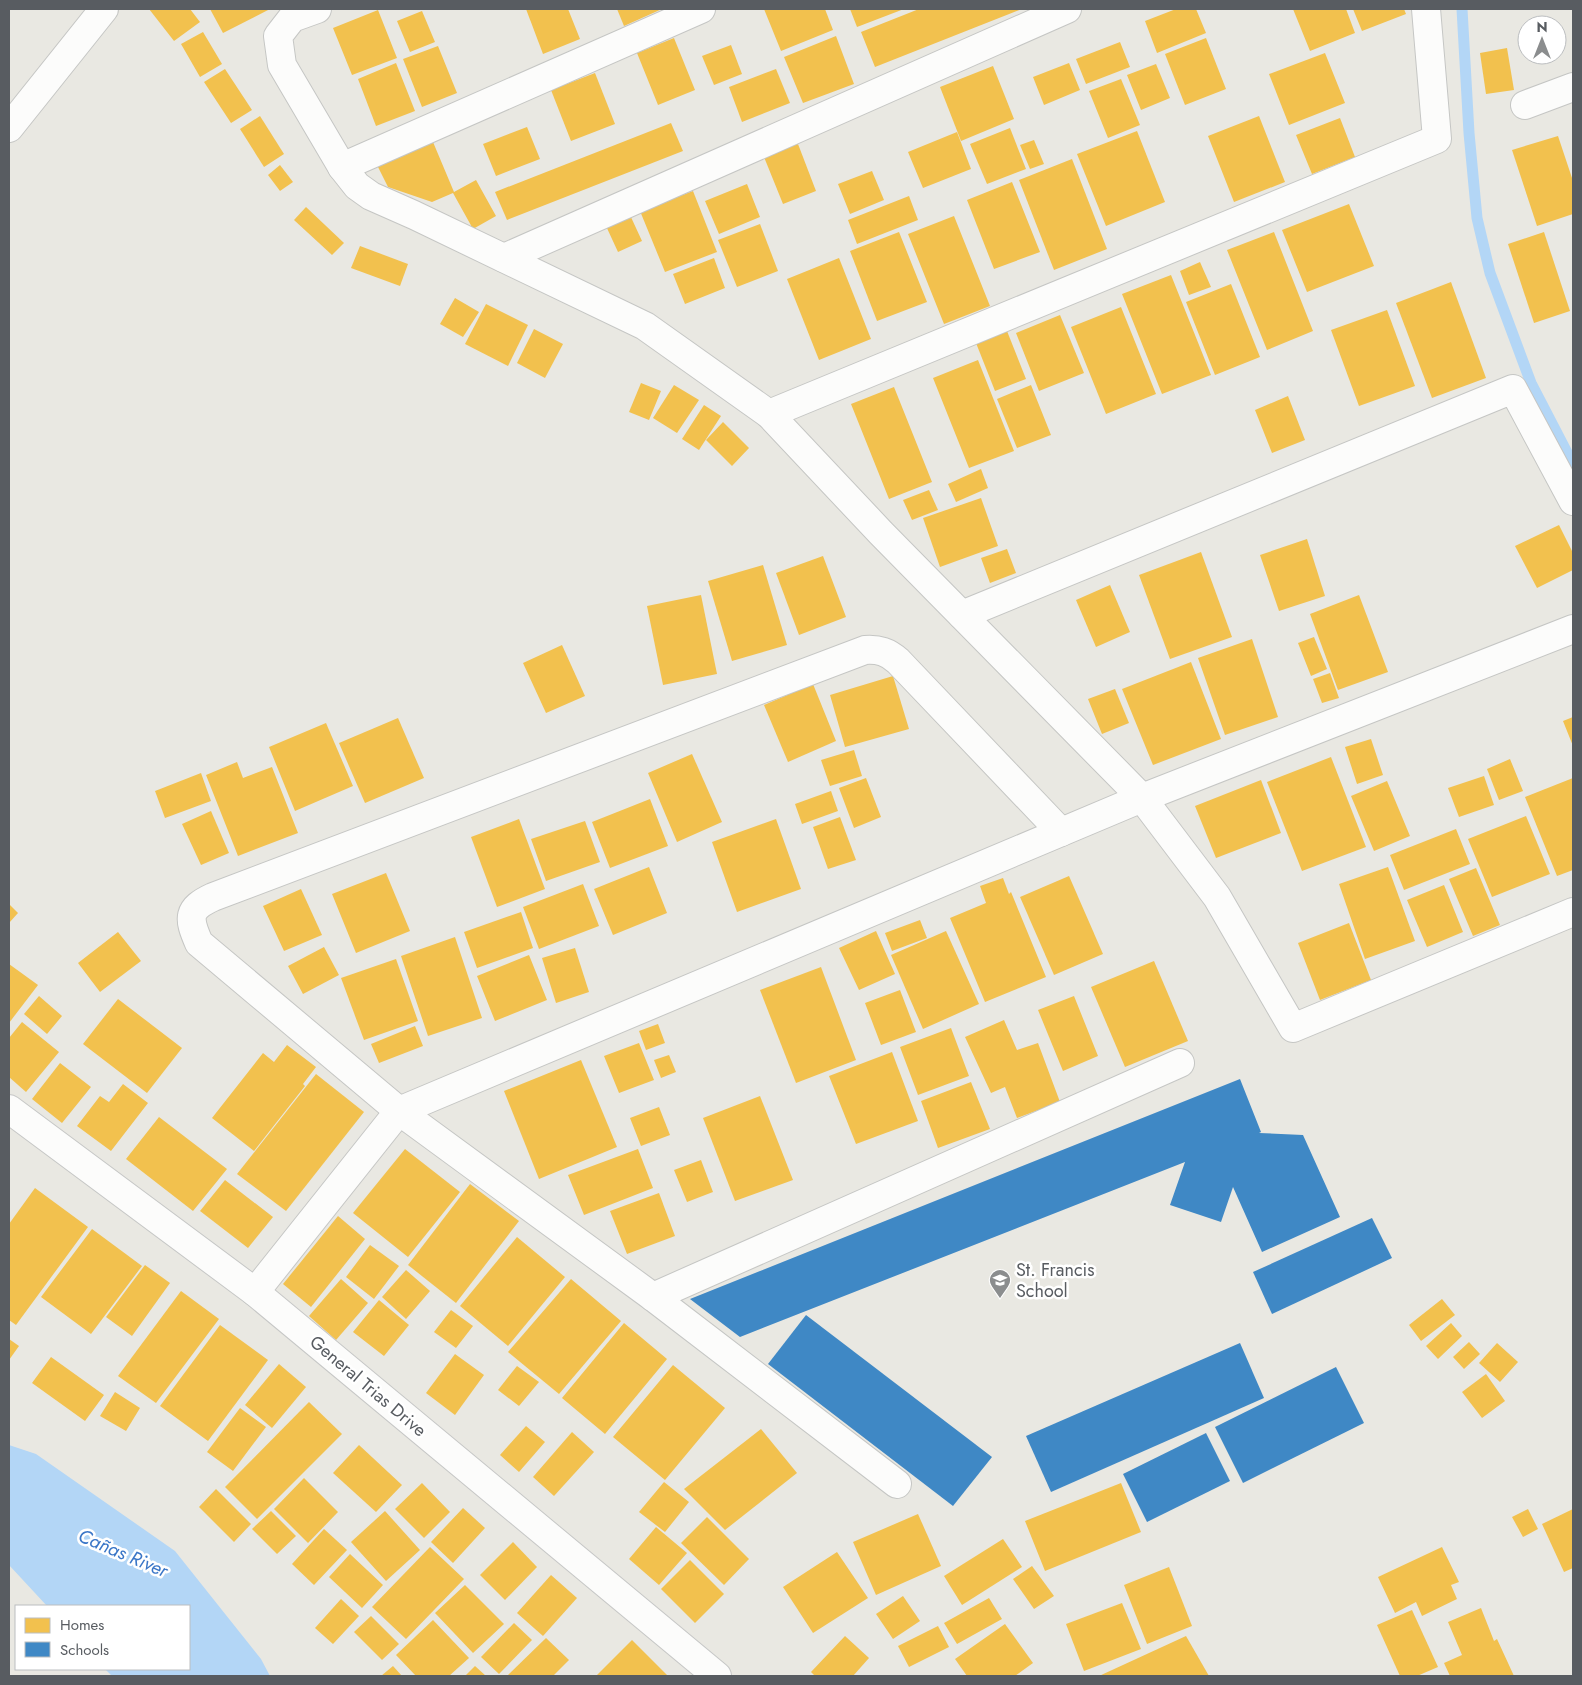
<svg xmlns="http://www.w3.org/2000/svg" width="1582" height="1685" viewBox="0 0 1582 1685" font-family="Jost,sans-serif">
  <style>
    .water { fill: #b3d6f6 }
    .homes { fill: #f2c14e }
    .schools { fill: #3f88c5 }
    .lines { fill: none; stroke-linecap: round; stroke-linejoin: round }
    .stream { stroke: #b3d6f6; stroke-width: 11 }
    .minor-casing { stroke: #c5c6c4; stroke-width: 30 }
    .tertiary-casing { stroke: #c5c6c4; stroke-width: 30 }
    .secondary-casing { stroke: #c6c7c6; stroke-width: 30 }
    .minor { stroke: #fcfcfb; stroke-width: 28 }
    .tertiary { stroke: #fcfcfb; stroke-width: 28 }
    .secondary { stroke: #fcfcfb; stroke-width: 28 }
    .labels { text-anchor: middle; dominant-baseline: central; stroke-width: 5; stroke-linejoin: round; paint-order: stroke }
    .poi-label { font-size: 18px; fill: #585c61; stroke: #fff; text-anchor: start }
    .street-label { font-size: 18px; fill: #585c61; stroke: #fff }
    .water-label { font-size: 19px; font-style: italic; fill: #3a76c7; stroke: #fff }
  </style>
  <rect width="100%" height="100%" fill="#e9e8e2"/>
  <!-- water -->
  <path class="water" d="M9 1445 36 1454 175 1551 261 1659 270 1676H112L105 1669H189V1606H47L9 1565Z"/>
  <!-- homes -->
  <g class="homes">
    <path d="M149 9H190L200 22 174 41Z"/>
    <path d="M210 9H270L223 33Z"/>
    <path d="M526 9H568L580 39 543 54Z"/>
    <path d="M617 9H662L624 26Z"/>
    <path d="M764 9H825L833 30 781 51Z"/>
    <path d="M850 9H904L857 27Z"/>
    <path d="M919 9H1022L875 67 861 32Z"/>
    <path d="M1176 9H1196L1206 33 1157 53 1145 21Z"/>
    <path d="M1293 9H1346L1355 33 1310 51Z"/>
    <path d="M1353 9H1404L1406 14 1362 31Z"/>
    <path d="M378 10 397 58 352 75 333 28Z"/>
    <path d="M422 11 435 42 410 52 397 21Z"/>
    <path d="M203 32 222 64 200 77 181 44Z"/>
    <path d="M836 36 854 84 803 103 784 57Z"/>
    <path d="M674 38 695 90 658 105 637 53Z"/>
    <path d="M1206 38 1226 89 1185 105 1165 54Z"/>
    <path d="M1120 42 1130 67 1086 84 1076 59Z"/>
    <path d="M731 45 742 74 714 85 702 56Z"/>
    <path d="M438 46 457 93 422 107 403 59Z"/>
    <path d="M1507 48 1514 90 1486 94 1480 53Z"/>
    <path d="M1325 53 1345 103 1289 125 1269 74Z"/>
    <path d="M396 63 415 111 376 126 358 79Z"/>
    <path d="M1069 63 1080 90 1044 105 1033 77Z"/>
    <path d="M1156 64 1170 98 1141 110 1127 75Z"/>
    <path d="M993 66 1014 119 961 141 940 87Z"/>
    <path d="M225 69 252 110 231 123 204 82Z"/>
    <path d="M776 69 790 103 742 122 729 87Z"/>
    <path d="M595 73 615 124 571 141 551 90Z"/>
    <path d="M1121 79 1140 125 1108 138 1089 91Z"/>
    <path d="M260 116 284 154 264 167 240 129Z"/>
    <path d="M1259 116 1285 182 1234 202 1208 136Z"/>
    <path d="M1340 118 1355 157 1312 174 1296 135Z"/>
    <path d="M671 123 683 151 507 220 495 192Z"/>
    <path d="M527 127 540 159 496 176 483 144Z"/>
    <path d="M1010 128 1026 169 987 184 970 144Z"/>
    <path d="M1137 131 1165 202 1106 226 1077 154Z"/>
    <path d="M957 132 971 169 923 188 908 152Z"/>
    <path d="M1558 136 1573 181V214L1537 226 1512 150Z"/>
    <path d="M1034 140 1044 164 1030 169 1020 145Z"/>
    <path d="M433 142 454 192 476 180 496 216 473 229 453 193 432 202 388 187 377 165Z"/>
    <path d="M798 144 816 191 783 204 764 157Z"/>
    <path d="M1072 159 1107 249 1054 270 1019 180Z"/>
    <path d="M280 165 293 182 280 191 268 175Z"/>
    <path d="M872 171 884 200 850 214 838 184Z"/>
    <path d="M1012 182 1040 252 994 269 967 200Z"/>
    <path d="M747 184 760 217 719 234 705 201Z"/>
    <path d="M693 191 717 252 665 272 640 211Z"/>
    <path d="M909 196 918 220 857 244 848 220Z"/>
    <path d="M1349 204 1374 266 1307 292 1282 230Z"/>
    <path d="M306 207 344 243 332 255 294 220Z"/>
    <path d="M630 215 642 241 618 252 606 226Z"/>
    <path d="M954 216 990 306 944 324 908 234Z"/>
    <path d="M760 224 778 271 737 287 718 240Z"/>
    <path d="M899 232 927 302 877 321 850 251Z"/>
    <path d="M1274 232 1313 331 1267 350 1227 250Z"/>
    <path d="M1544 232 1570 311 1534 323 1508 244Z"/>
    <path d="M360 246 408 264 400 286 351 268Z"/>
    <path d="M714 258 725 288 685 304 673 274Z"/>
    <path d="M839 258 871 339 819 360 787 279Z"/>
    <path d="M1200 262 1211 287 1189 295 1180 271Z"/>
    <path d="M1171 275 1211 375 1162 394 1122 294Z"/>
    <path d="M1451 282 1486 378 1432 398 1396 303Z"/>
    <path d="M1231 284 1260 357 1215 375 1186 302Z"/>
    <path d="M455 298 479 312 463 337 440 324Z"/>
    <path d="M486 304 528 325 508 366 465 344Z"/>
    <path d="M1121 307 1156 394 1106 414 1071 327Z"/>
    <path d="M1387 310 1415 386 1359 406 1331 330Z"/>
    <path d="M1060 315 1084 373 1039 391 1016 333Z"/>
    <path d="M534 329 563 344 545 378 517 363Z"/>
    <path d="M1007 331 1026 379 995 391 976 343Z"/>
    <path d="M978 360 1014 451 969 468 933 378Z"/>
    <path d="M641 383 661 391 649 420 629 412Z"/>
    <path d="M674 385 699 400 677 433 653 418Z"/>
    <path d="M1031 385 1051 435 1017 448 997 399Z"/>
    <path d="M894 387 932 482 889 499 851 404Z"/>
    <path d="M1288 396 1305 440 1272 453 1255 410Z"/>
    <path d="M704 405 721 416 699 450 682 439Z"/>
    <path d="M723 422 749 448 732 466 706 440Z"/>
    <path d="M981 469 988 488 956 502 948 484Z"/>
    <path d="M929 490 938 510 912 520 903 500Z"/>
    <path d="M981 498 998 546 940 567 923 518Z"/>
    <path d="M1559 525 1573 553V570L1537 588 1515 546Z"/>
    <path d="M1307 539 1325 596 1279 611 1260 555Z"/>
    <path d="M1007 549 1016 573 990 583 981 558Z"/>
    <path d="M1201 552 1232 637 1170 659 1139 575Z"/>
    <path d="M823 556 846 617 799 635 776 573Z"/>
    <path d="M763 565 787 645 732 661 708 581Z"/>
    <path d="M1110 585 1130 632 1096 647 1076 600Z"/>
    <path d="M701 595 717 674 663 685 647 606Z"/>
    <path d="M1359 595 1388 672 1338 690 1310 614Z"/>
    <path d="M1314 637 1327 669 1311 676 1298 643Z"/>
    <path d="M1252 639 1278 717 1225 735 1198 658Z"/>
    <path d="M562 645 585 696 546 713 523 663Z"/>
    <path d="M1191 662 1221 739 1153 765 1122 689Z"/>
    <path d="M1330 673 1339 698 1322 703 1313 679Z"/>
    <path d="M893 676 909 729 845 747 830 695Z"/>
    <path d="M813 684 836 741 788 762 764 705Z"/>
    <path d="M1115 689 1129 723 1102 734 1088 699Z"/>
    <path d="M1573 717V746L1563 721Z"/>
    <path d="M398 718 424 778 365 803 339 743Z"/>
    <path d="M326 723 353 786 295 811 269 747Z"/>
    <path d="M1371 739 1383 775 1357 784 1345 747Z"/>
    <path d="M854 750 862 776 830 786 821 760Z"/>
    <path d="M692 754 722 822 677 842 648 773Z"/>
    <path d="M1331 757 1366 847 1302 871 1267 782Z"/>
    <path d="M1510 759 1523 791 1499 800 1487 769Z"/>
    <path d="M237 762 243 778 272 767 298 833 238 856 206 775Z"/>
    <path d="M201 773 211 801 165 818 155 791Z"/>
    <path d="M1484 776 1494 805 1459 817 1448 788Z"/>
    <path d="M866 778 881 817 854 828 839 788Z"/>
    <path d="M1573 778V870L1557 876 1525 797Z"/>
    <path d="M1261 780 1281 833 1216 858 1195 806Z"/>
    <path d="M1387 781 1410 836 1374 851 1351 796Z"/>
    <path d="M831 791 838 811 802 824 795 804Z"/>
    <path d="M650 799 668 846 610 868 592 822Z"/>
    <path d="M211 811 229 853 201 865 182 824Z"/>
    <path d="M1526 816 1550 874 1492 897 1468 839Z"/>
    <path d="M840 817 856 860 828 869 813 827Z"/>
    <path d="M519 819 545 889 497 907 471 837Z"/>
    <path d="M776 819 801 889 737 912 712 842Z"/>
    <path d="M585 821 600 862 546 881 531 839Z"/>
    <path d="M1456 829 1470 864 1404 890 1390 855Z"/>
    <path d="M649 867 667 913 613 935 594 889Z"/>
    <path d="M1388 867 1415 941 1365 959 1339 884Z"/>
    <path d="M1476 868 1500 925 1473 936 1449 879Z"/>
    <path d="M386 873 410 931 356 953 332 894Z"/>
    <path d="M1069 876 1103 954 1054 975 1020 897Z"/>
    <path d="M1003 878 1009 894 1011 892 1046 977 985 1002 950 918 986 903 980 886Z"/>
    <path d="M583 884 599 926 539 949 523 907Z"/>
    <path d="M1444 885 1463 932 1427 947 1407 900Z"/>
    <path d="M301 889 322 935 284 951 263 906Z"/>
    <path d="M9 904 18 913 9 923Z"/>
    <path d="M521 912 533 948 477 968 464 932Z"/>
    <path d="M920 920 927 938 892 951 885 933Z"/>
    <path d="M1349 923 1371 980 1320 1000 1298 943Z"/>
    <path d="M876 931 895 974 859 990 839 948Z"/>
    <path d="M946 931 979 1004 923 1029 891 955Z"/>
    <path d="M118 932 141 961 100 992 78 963Z"/>
    <path d="M455 937 482 1018 428 1036 401 956Z"/>
    <path d="M324 947 339 975 303 994 288 966Z"/>
    <path d="M575 948 589 992 556 1003 542 958Z"/>
    <path d="M529 955 547 1000 495 1021 477 976Z"/>
    <path d="M396 959 418 1021 364 1040 341 978Z"/>
    <path d="M1154 961 1188 1041 1125 1067 1091 987Z"/>
    <path d="M9 964 38 985 9 1023Z"/>
    <path d="M821 967 856 1060 796 1083 760 990Z"/>
    <path d="M900 990 916 1032 881 1045 865 1003Z"/>
    <path d="M39 996 62 1016 47 1034 24 1014Z"/>
    <path d="M1074 996 1098 1056 1063 1071 1038 1010Z"/>
    <path d="M118 999 182 1048 147 1093 83 1044Z"/>
    <path d="M1004 1020 1017 1050 1038 1043 1060 1102 1017 1118 1005 1087 991 1093 965 1037Z"/>
    <path d="M22 1022 59 1052 26 1092 9 1077V1038Z"/>
    <path d="M658 1024 665 1043 646 1050 639 1031Z"/>
    <path d="M415 1026 423 1046 379 1063 371 1044Z"/>
    <path d="M951 1028 969 1076 918 1095 900 1047Z"/>
    <path d="M639 1043 654 1080 619 1093 604 1056Z"/>
    <path d="M287 1045 316 1067 303 1084 305 1086 254 1151 212 1118 263 1053 274 1062Z"/>
    <path d="M892 1052 918 1121 856 1144 829 1076Z"/>
    <path d="M669 1055 676 1072 661 1078 654 1060Z"/>
    <path d="M581 1060 617 1147 539 1179 504 1091Z"/>
    <path d="M60 1063 91 1087 62 1123 32 1099Z"/>
    <path d="M316 1074 364 1112 286 1211 237 1174Z"/>
    <path d="M971 1082 990 1129 938 1148 921 1101Z"/>
    <path d="M123 1084 148 1103 111 1151 77 1126 100 1096 109 1102Z"/>
    <path d="M760 1096 793 1180 735 1201 703 1118Z"/>
    <path d="M659 1107 670 1135 641 1146 630 1118Z"/>
    <path d="M159 1117 227 1169 193 1211 126 1159Z"/>
    <path d="M405 1149 460 1192 408 1257 353 1213Z"/>
    <path d="M638 1149 653 1188 584 1215 568 1175Z"/>
    <path d="M701 1160 713 1192 687 1202 674 1170Z"/>
    <path d="M225 1180 273 1217 248 1248 200 1211Z"/>
    <path d="M470 1184 519 1221 456 1303 408 1265Z"/>
    <path d="M35 1188 88 1227 16 1325 9 1320V1224Z"/>
    <path d="M659 1193 675 1236 627 1254 610 1211Z"/>
    <path d="M338 1216 365 1239 311 1307 283 1284Z"/>
    <path d="M92 1229 142 1266 91 1334 41 1297Z"/>
    <path d="M517 1237 565 1277 508 1346 460 1306Z"/>
    <path d="M370 1245 399 1266 374 1299 346 1277Z"/>
    <path d="M145 1265 170 1283 132 1336 106 1317Z"/>
    <path d="M406 1270 430 1291 406 1319 382 1297Z"/>
    <path d="M341 1279 368 1303 336 1340 309 1316Z"/>
    <path d="M571 1279 621 1321 559 1394 508 1352Z"/>
    <path d="M181 1291 219 1319 156 1403 118 1376Z"/>
    <path d="M1442 1299 1455 1315 1421 1341 1409 1325Z"/>
    <path d="M379 1300 409 1325 384 1356 353 1332Z"/>
    <path d="M451 1310 473 1326 456 1348 434 1332Z"/>
    <path d="M624 1323 667 1359 605 1434 562 1398Z"/>
    <path d="M1451 1323 1462 1336 1438 1359 1426 1346Z"/>
    <path d="M220 1325 268 1360 208 1441 160 1406Z"/>
    <path d="M9 1339 19 1346 9 1360Z"/>
    <path d="M1469 1342 1480 1354 1464 1369 1453 1357Z"/>
    <path d="M1497 1343 1518 1362 1500 1382 1479 1363Z"/>
    <path d="M455 1354 484 1375 455 1415 426 1393Z"/>
    <path d="M51 1357 104 1395 85 1421 32 1383Z"/>
    <path d="M279 1364 306 1387 272 1428 245 1405Z"/>
    <path d="M673 1365 725 1408 665 1480 613 1437Z"/>
    <path d="M517 1366 539 1382 519 1406 498 1390Z"/>
    <path d="M1486 1374 1505 1401 1482 1418 1462 1392Z"/>
    <path d="M115 1392 140 1408 126 1431 100 1416Z"/>
    <path d="M309 1402 342 1434 257 1519 225 1487Z"/>
    <path d="M240 1408 266 1427 233 1471 207 1452Z"/>
    <path d="M526 1426 545 1442 519 1472 500 1455Z"/>
    <path d="M761 1429 797 1473 725 1530 684 1489Z"/>
    <path d="M572 1432 594 1452 554 1496 533 1477Z"/>
    <path d="M359 1445 402 1485 376 1512 333 1473Z"/>
    <path d="M304 1478 338 1512 308 1543 274 1509Z"/>
    <path d="M664 1482 689 1502 665 1532 639 1512Z"/>
    <path d="M422 1483 450 1512 424 1538 395 1509Z"/>
    <path d="M1121 1483 1141 1532 1045 1571 1025 1521Z"/>
    <path d="M216 1489 251 1524 234 1542 199 1507Z"/>
    <path d="M463 1508 485 1528 453 1563 431 1542Z"/>
    <path d="M1528 1509 1538 1529 1523 1537 1512 1517Z"/>
    <path d="M1573 1509V1568L1564 1572 1542 1524Z"/>
    <path d="M271 1511 296 1536 277 1554 252 1529Z"/>
    <path d="M385 1511 420 1550 386 1581 351 1542Z"/>
    <path d="M918 1514 941 1566 876 1595 853 1542Z"/>
    <path d="M707 1517 749 1559 724 1585 681 1543Z"/>
    <path d="M656 1527 687 1553 659 1585 629 1559Z"/>
    <path d="M324 1529 347 1550 314 1585 292 1564Z"/>
    <path d="M1003 1539 1022 1567 962 1605 944 1576Z"/>
    <path d="M513 1542 537 1567 505 1600 480 1575Z"/>
    <path d="M430 1547 464 1579 406 1639 372 1607Z"/>
    <path d="M1442 1547 1459 1582 1451 1585 1457 1599 1422 1616 1416 1602 1395 1613 1378 1577Z"/>
    <path d="M837 1552 868 1598 813 1633 783 1587Z"/>
    <path d="M350 1554 383 1585 362 1608 329 1577Z"/>
    <path d="M690 1560 724 1594 695 1623 661 1589Z"/>
    <path d="M1032 1566 1054 1596 1034 1609 1013 1579Z"/>
    <path d="M1169 1567 1192 1626 1147 1644 1124 1585Z"/>
    <path d="M551 1575 577 1598 543 1636 517 1613Z"/>
    <path d="M465 1585 504 1624 473 1653 435 1613Z"/>
    <path d="M903 1596 920 1621 893 1639 876 1614Z"/>
    <path d="M989 1598 1002 1619 957 1644 944 1623Z"/>
    <path d="M341 1599 359 1616 333 1644 315 1628Z"/>
    <path d="M1122 1603 1141 1649 1084 1671 1066 1624Z"/>
    <path d="M1481 1608 1494 1641 1497 1639 1514 1676H1450L1444 1663 1462 1655 1448 1622Z"/>
    <path d="M1412 1610 1438 1667 1417 1676H1400L1377 1625Z"/>
    <path d="M371 1616 399 1644 382 1660 354 1632Z"/>
    <path d="M433 1620 469 1658 449 1676H416L396 1655Z"/>
    <path d="M514 1623 532 1640 499 1674 481 1657Z"/>
    <path d="M1005 1624 1033 1663 1015 1676H967L955 1659Z"/>
    <path d="M938 1626 949 1647 909 1667 898 1646Z"/>
    <path d="M845 1636 869 1658 853 1676H815L811 1672Z"/>
    <path d="M1186 1636 1209 1676H1099Z"/>
    <path d="M546 1638 569 1660 553 1676H509L508 1675Z"/>
    <path d="M632 1640 667 1675 666 1676H596Z"/>
    <path d="M393 1666 402 1676H381Z"/>
    <path d="M475 1666 486 1676H465Z"/>
  </g>
  <!-- schools -->
  <g class="schools">
    <path d="M1240 1079 1261 1132 1259 1133 1303 1135 1340 1217 1262 1252 1233 1187 1221 1222 1170 1205 1185 1162 740 1337 690 1299Z"/>
    <path d="M1372 1218 1392 1258 1272 1314 1253 1272Z"/>
    <path d="M806 1315 992 1457 953 1506 768 1364Z"/>
    <path d="M1240 1343 1264 1398 1051 1492 1026 1436Z"/>
    <path d="M1336 1367 1364 1423 1243 1483 1215 1427Z"/>
    <path d="M1206 1433 1230 1481 1147 1522 1123 1474Z"/>
  </g>
  <g class="lines">
    <!-- stream -->
    <path class="stream" d="M1462 9 1469 133 1477 218 1490 273 1531 383 1573 464"/>
    <!-- minor casing -->
    <g class="minor-casing">
      <g id="minor">
        <path d="M317 9 292 18 278 36 282 65 342 167 357 186 371 196 414 215 645 326 769 414 881 533 1142 798 1217 897 1293 1028 1573 912"/>
        <path d="M1525 105 1573 87"/>
        <path d="M342 167 701 9"/>
        <path d="M504 258 1067 9"/>
        <path d="M769 414 1437 139 1426 9"/>
        <path d="M962 615 1513 389 1573 501"/>
        <path d="M255 1292 399 1111 1142 798 1573 629"/>
        <path d="M653 1297 1180 1063"/>
        <path d="M897 1484 653 1297 399 1111 199 943C188 918 187 909 213 897L865 650C879 649 888 652 898 661L1061 832"/>
      </g>
    </g>
    <!-- tertiary casing -->
    <g class="tertiary-casing">
      <path id="tertiary" d="M9 128 104 9"/>
    </g>
    <!-- secondary casing -->
    <g class="secondary-casing">
      <path id="secondary" d="M9 1109 255 1292 717 1676"/>
    </g>
    <!-- minor -->
    <use href="#minor" class="minor"/>
    <!-- tertiary -->
    <use href="#tertiary" class="tertiary"/>
    <!-- secondary -->
    <use href="#secondary" class="secondary"/>
  </g>
  <!-- icons -->
  <defs>
    <g id="school-pin" transform="scale(1.125)"><path d="M0 17L-7.5 6A9.5 9.5 0 1 1 7.5 6Z" fill="#8b8d8e" stroke="#fff"/><path d="M0-5L7-2L0 1L-7-2ZM-4 1L0 2.5L4 1V4Q0 6-4 4Z" fill="#fff"/></g>
  </defs>
  <g fill-rule="evenodd">
    <use href="#school-pin" x="1000" y="1280"/>
  </g>
  <g class="labels">
    <!-- poi labels -->
    <g class="poi-label">
      <text x="1016" y="1270">St. Francis<tspan x="1016" dy="21">School</tspan></text>
    </g>
    <!-- street labels -->
    <g class="street-label">
      <text transform="translate(368 1386) rotate(40)">General Trias Drive</text>
    </g>
    <!-- water labels -->
    <g class="water-label">
      <text transform="translate(123 1553) rotate(23)">Cañas River</text>
    </g>
  </g>
  <!-- border -->
  <rect width="1582" height="1685" fill="none" stroke="#585c61" stroke-width="20"/>
  <!-- legend -->
  <rect x="15" y="1605" width="175" height="65" fill="#ffffff" stroke="#bcbec0"/>
  <rect x="25" y="1618" width="25" height="15" fill="#f2c14e" stroke="#bcbec0"/>
  <text x="60" y="1630" font-size="15" fill="#585c61">Homes</text>
  <rect x="25" y="1642" width="25" height="15" fill="#3f88c5" stroke="#bcbec0"/>
  <text x="60" y="1655" font-size="15" fill="#585c61">Schools</text>
  <!-- north arrow -->
  <g transform="translate(1542 40)"><circle r="24" fill="#ffffff" stroke="#bcbec0"/>
  <path d="M0-4L9 19L0 12L-9 19Z" fill="#8b8d8e"/>
  <text y="-8" font-size="14" font-weight="bold" text-anchor="middle" fill="#585c61">N</text>
  </g>
</svg>
